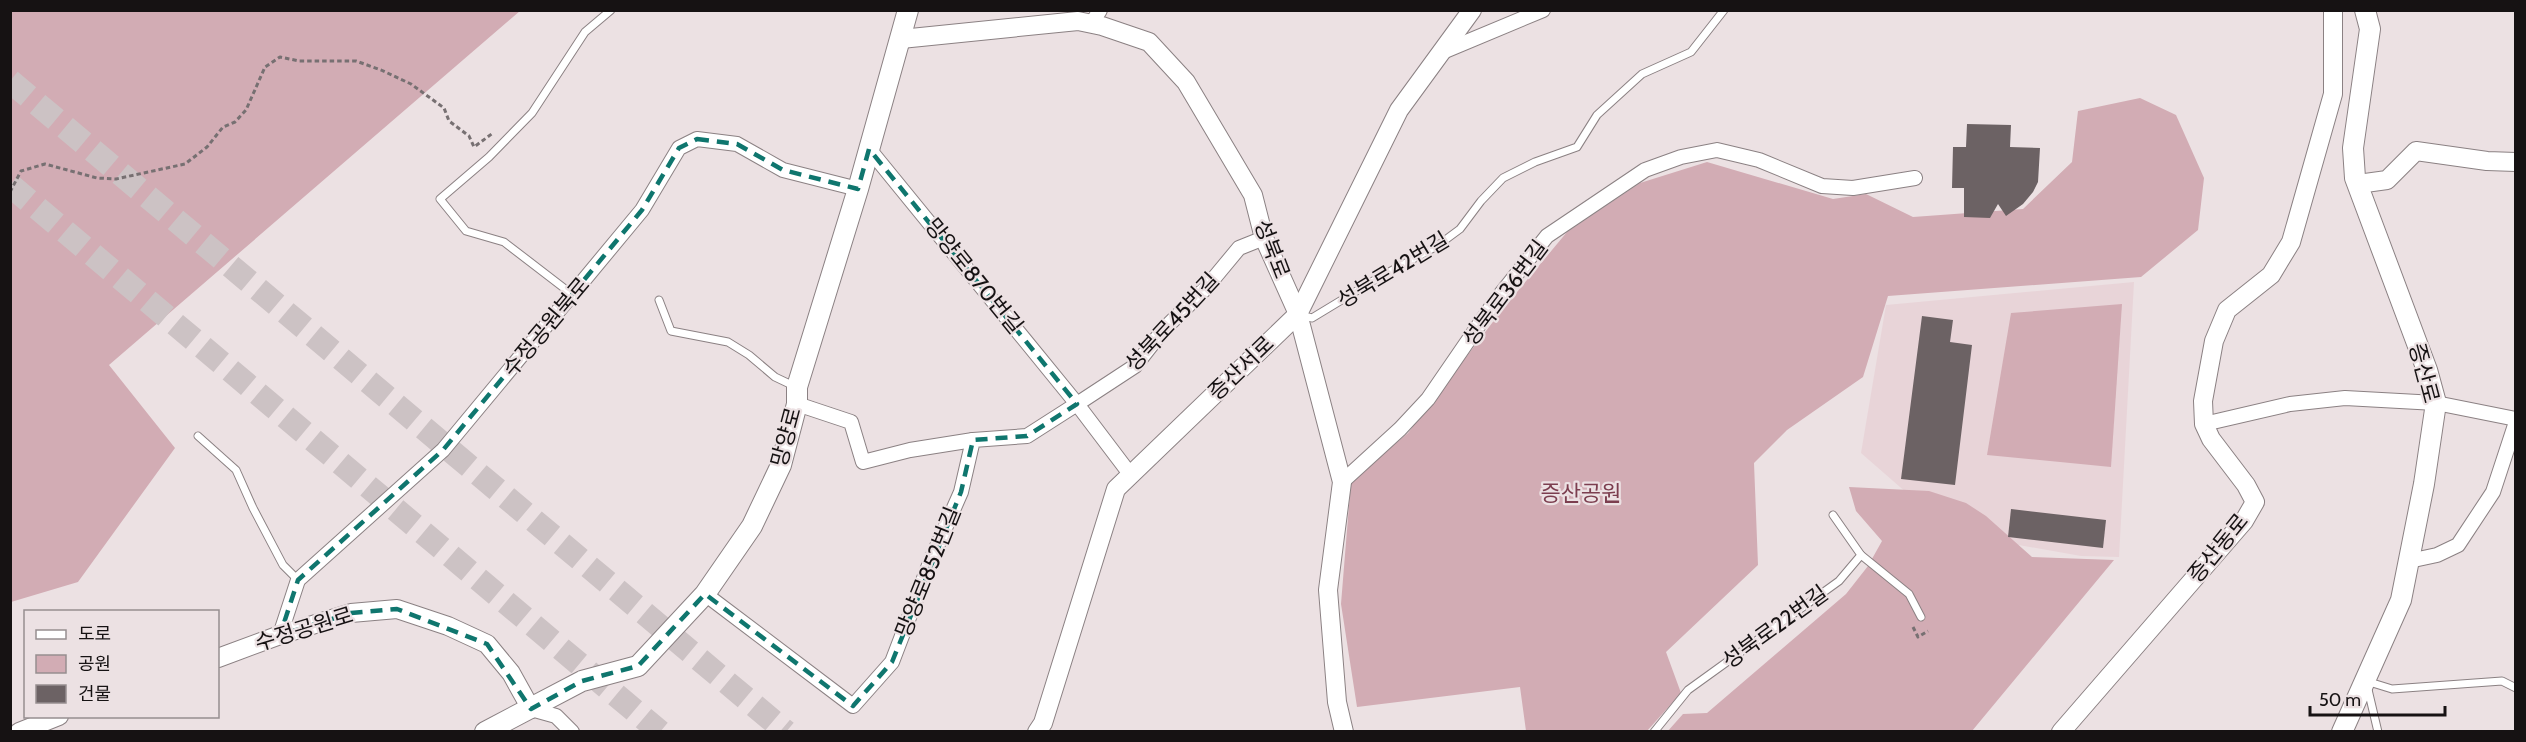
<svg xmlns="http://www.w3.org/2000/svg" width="2526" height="742" viewBox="0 0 2526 742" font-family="Cabin,'Noto Sans KR',sans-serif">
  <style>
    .built { fill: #e8d4d8 }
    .green { fill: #d2acb4 }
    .building { fill: #6c6264 }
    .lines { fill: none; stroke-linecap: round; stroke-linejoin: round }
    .trunk-tunnel { stroke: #ccc2c4; stroke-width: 24; stroke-dasharray: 24 12; stroke-linecap: butt }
    .service-casing { stroke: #8b8183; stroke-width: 9 }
    .minor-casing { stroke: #8b8183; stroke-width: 16 }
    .tertiary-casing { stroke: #8b8183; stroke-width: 20 }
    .secondary-casing { stroke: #8b8183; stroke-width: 22 }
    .path { stroke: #777072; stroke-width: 3; stroke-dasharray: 4.5 3; stroke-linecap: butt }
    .service { stroke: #fff; stroke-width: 7 }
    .minor { stroke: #fff; stroke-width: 14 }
    .tertiary { stroke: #fff; stroke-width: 18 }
    .secondary { stroke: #fff; stroke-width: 20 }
    .marked { fill: none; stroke: #0f766e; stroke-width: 4.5; stroke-dasharray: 12 8; stroke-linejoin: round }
    .labels { text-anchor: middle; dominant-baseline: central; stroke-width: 4.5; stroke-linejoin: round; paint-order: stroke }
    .street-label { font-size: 22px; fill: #161213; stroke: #ece1e3 }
    .park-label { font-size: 22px; fill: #7c3e4f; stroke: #ece1e3 }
  </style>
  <rect width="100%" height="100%" fill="#ece1e3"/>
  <!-- built -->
  <path class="built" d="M2134 282 2119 557 2081 556 1996 541 1916 501 1861 453 1886 305Z"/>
  <!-- green -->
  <g class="green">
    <path d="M11 10 520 11 109 365 175 448 78 582 11 602Z"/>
    <path d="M2140 98 2176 115 2204 178 2198 230 2141 277 1888 296 1863 377 1787 430 1754 463 1758 565 1666 652 1681 693 1647 731H1526L1520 687 1357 707 1341 604 1351 481 1408 433 1502 310 1567 232 1640 183 1707 162 1833 199 1866 194 1913 217 2023 209 2072 162 2078 111Z"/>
    <path d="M2122 304 2111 467 1987 455 2011 313Z"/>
    <path d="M1849 487 1929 491 1966 503 1986 516 2032 557 2114 560 1972 731 1667 732 1683 714 1707 713 1846 594 1868 566 1882 541 1856 511Z"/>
  </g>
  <!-- building -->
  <g class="building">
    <path d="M1967 124 2011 125 2010 147 2040 148 2038 182 2033 192 2023 204 2006 216 1998 204 1990 218 1964 217V188H1952L1953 147H1966Z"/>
    <path d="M1922 316 1953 320 1950 342 1972 345 1955 485 1901 479Z"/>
    <path d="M2011 509 2106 520 2103 548 2008 537Z"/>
  </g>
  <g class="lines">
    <!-- trunk-tunnel -->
    <g class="trunk-tunnel">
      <path d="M10 81 786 732"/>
      <path d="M10 185 660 732"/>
    </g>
    <!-- service casing -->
    <g class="service-casing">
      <g id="service">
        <path d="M573 295 504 242 466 231 440 199 489 157 532 113 585 32 611 10"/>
        <path d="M659 300 671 331 728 342 749 355 775 377 794 386"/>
        <path d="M1300 315 1312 318 1378 278 1437 246 1460 229 1481 201 1503 178 1535 162 1577 147 1597 115 1642 74 1691 52 1724 10"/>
        <path d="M198 436 236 470 253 508 283 565 298 580"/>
        <path d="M1861 555 1909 594 1921 617"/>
        <path d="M1654 732 1688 690 1839 581 1861 555 1833 515"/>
        <path d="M2378 732 2366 681 2392 689 2502 681 2516 688"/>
      </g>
    </g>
    <!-- minor casing -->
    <g class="minor-casing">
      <g id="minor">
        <path d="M1092 23 1100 10"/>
        <path d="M1440 53 1543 10"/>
        <path d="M869 149 1077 404 1135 366 1164 329 1205 289 1239 248 1264 238"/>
        <path d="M797 404 851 422 863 462 910 450 973 440"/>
        <path d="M2204 424 2290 404 2345 398 2436 403 2516 419"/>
        <path d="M1342 482 1400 429 1428 399 1496 300 1547 236 1645 170 1681 157 1717 150 1759 160 1822 186 1853 188 1915 178"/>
        <path d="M2409 561 2437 555 2458 545 2493 492 2516 422"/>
        <path d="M705 594 853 706 892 662 931 560 961 492 973 440 1027 436 1077 404 1130 474"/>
        <path d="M280 635 298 580 443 450 642 210 679 148 697 139 737 144 783 170 858 189"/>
        <path d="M531 709 556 716 572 732"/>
      </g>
    </g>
    <!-- tertiary casing -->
    <g class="tertiary-casing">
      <g id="tertiary">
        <path d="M901 39 1078 21 1102 26 1149 42 1186 82 1253 195 1264 238 1298 314 1342 482 1328 590 1337 702 1344 732"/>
        <path d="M2358 184 2387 180 2416 151 2487 161 2516 162"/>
        <path d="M218 658 280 635 351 613 397 609 448 626 487 644 511 673 531 709"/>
        <path d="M19 732 59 716"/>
        <path d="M1037 732 1043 723 1116 489 1298 314 1399 110 1472 10"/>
        <path d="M2061 732 2244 521 2255 502 2246 485 2211 439 2204 424 2203 401 2214 341 2227 310 2271 275 2291 242 2333 94V10"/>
      </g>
    </g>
    <!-- secondary casing -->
    <g class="secondary-casing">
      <g id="secondary">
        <path d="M485 732 582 681 638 666 705 594 752 526 781 465 797 404V387L858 189 908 10"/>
        <path d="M2342 732 2401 600 2424 484 2436 403 2427 370 2355 178 2353 148 2370 29 2365 10"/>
      </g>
    </g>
    <!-- path -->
    <g class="path">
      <path d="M10 192 21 171 45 164 97 178 116 179 185 164 207 147 223 127 235 122 246 110 265 67 280 57 299 61H356L381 70 411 84 444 108 449 121 469 136 474 147 493 133"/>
      <path d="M1913 627 1918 637 1928 631"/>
    </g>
    <!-- service -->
    <use href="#service" class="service"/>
    <!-- minor -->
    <use href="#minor" class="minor"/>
    <!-- tertiary -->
    <use href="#tertiary" class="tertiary"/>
    <!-- secondary -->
    <use href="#secondary" class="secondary"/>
  </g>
  <!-- marked area -->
  <path class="marked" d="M697 139 737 144 783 170 858 189 869 149 1077 404 1027 436 973 440 961 492 892 662 853 706 705 594 638 666 582 681 531 709 487 644 397 609 351 613 280 635 298 580 443 450 642 210 679 148Z"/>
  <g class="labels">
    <!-- street labels -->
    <g class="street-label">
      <text transform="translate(1272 249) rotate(69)">성북로</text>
      <text transform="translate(1393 270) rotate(-31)">성북로42번길</text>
      <text transform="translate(974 276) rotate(51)">망양로870번길</text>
      <text transform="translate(1505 293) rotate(-53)">성북로36번길</text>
      <text transform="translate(1172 322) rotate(-47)">성북로45번길</text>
      <text transform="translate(546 327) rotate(-50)">수정공원북로</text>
      <text transform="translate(1241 368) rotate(-44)">증산서로</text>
      <text transform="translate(2424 373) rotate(75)">증산로</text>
      <text transform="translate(786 437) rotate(-75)">망양로</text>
      <text transform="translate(2218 548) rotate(-51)">증산동로</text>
      <text transform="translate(928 572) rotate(-68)">망양로852번길</text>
      <text transform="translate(1775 627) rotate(-36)">성북로22번길</text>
      <text transform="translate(304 629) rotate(-17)">수정공원로</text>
    </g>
    <!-- park labels -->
    <g class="park-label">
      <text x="1581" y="493">증산공원</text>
    </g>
  </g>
  <!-- border -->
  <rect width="2526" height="742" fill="none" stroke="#161213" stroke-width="24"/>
  <!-- legend -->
  <rect x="24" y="610" width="195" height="108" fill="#ece1e3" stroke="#968e90" stroke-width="1.5"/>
  <rect x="36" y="630" width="30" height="9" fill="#ffffff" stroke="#968e90" stroke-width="1.5"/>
  <text x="78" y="640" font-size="18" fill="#161213">도로</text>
  <rect x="36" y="655" width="30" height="18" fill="#d2acb4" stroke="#968e90" stroke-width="1.5"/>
  <text x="78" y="670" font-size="18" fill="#161213">공원</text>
  <rect x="36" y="685" width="30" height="18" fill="#6c6264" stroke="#968e90" stroke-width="1.5"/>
  <text x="78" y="700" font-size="18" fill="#161213">건물</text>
  <!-- scale -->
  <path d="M2310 706v9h135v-9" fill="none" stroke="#161213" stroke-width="3"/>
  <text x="2319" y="706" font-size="18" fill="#161213" stroke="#ece1e3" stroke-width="4.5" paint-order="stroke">50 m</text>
</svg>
